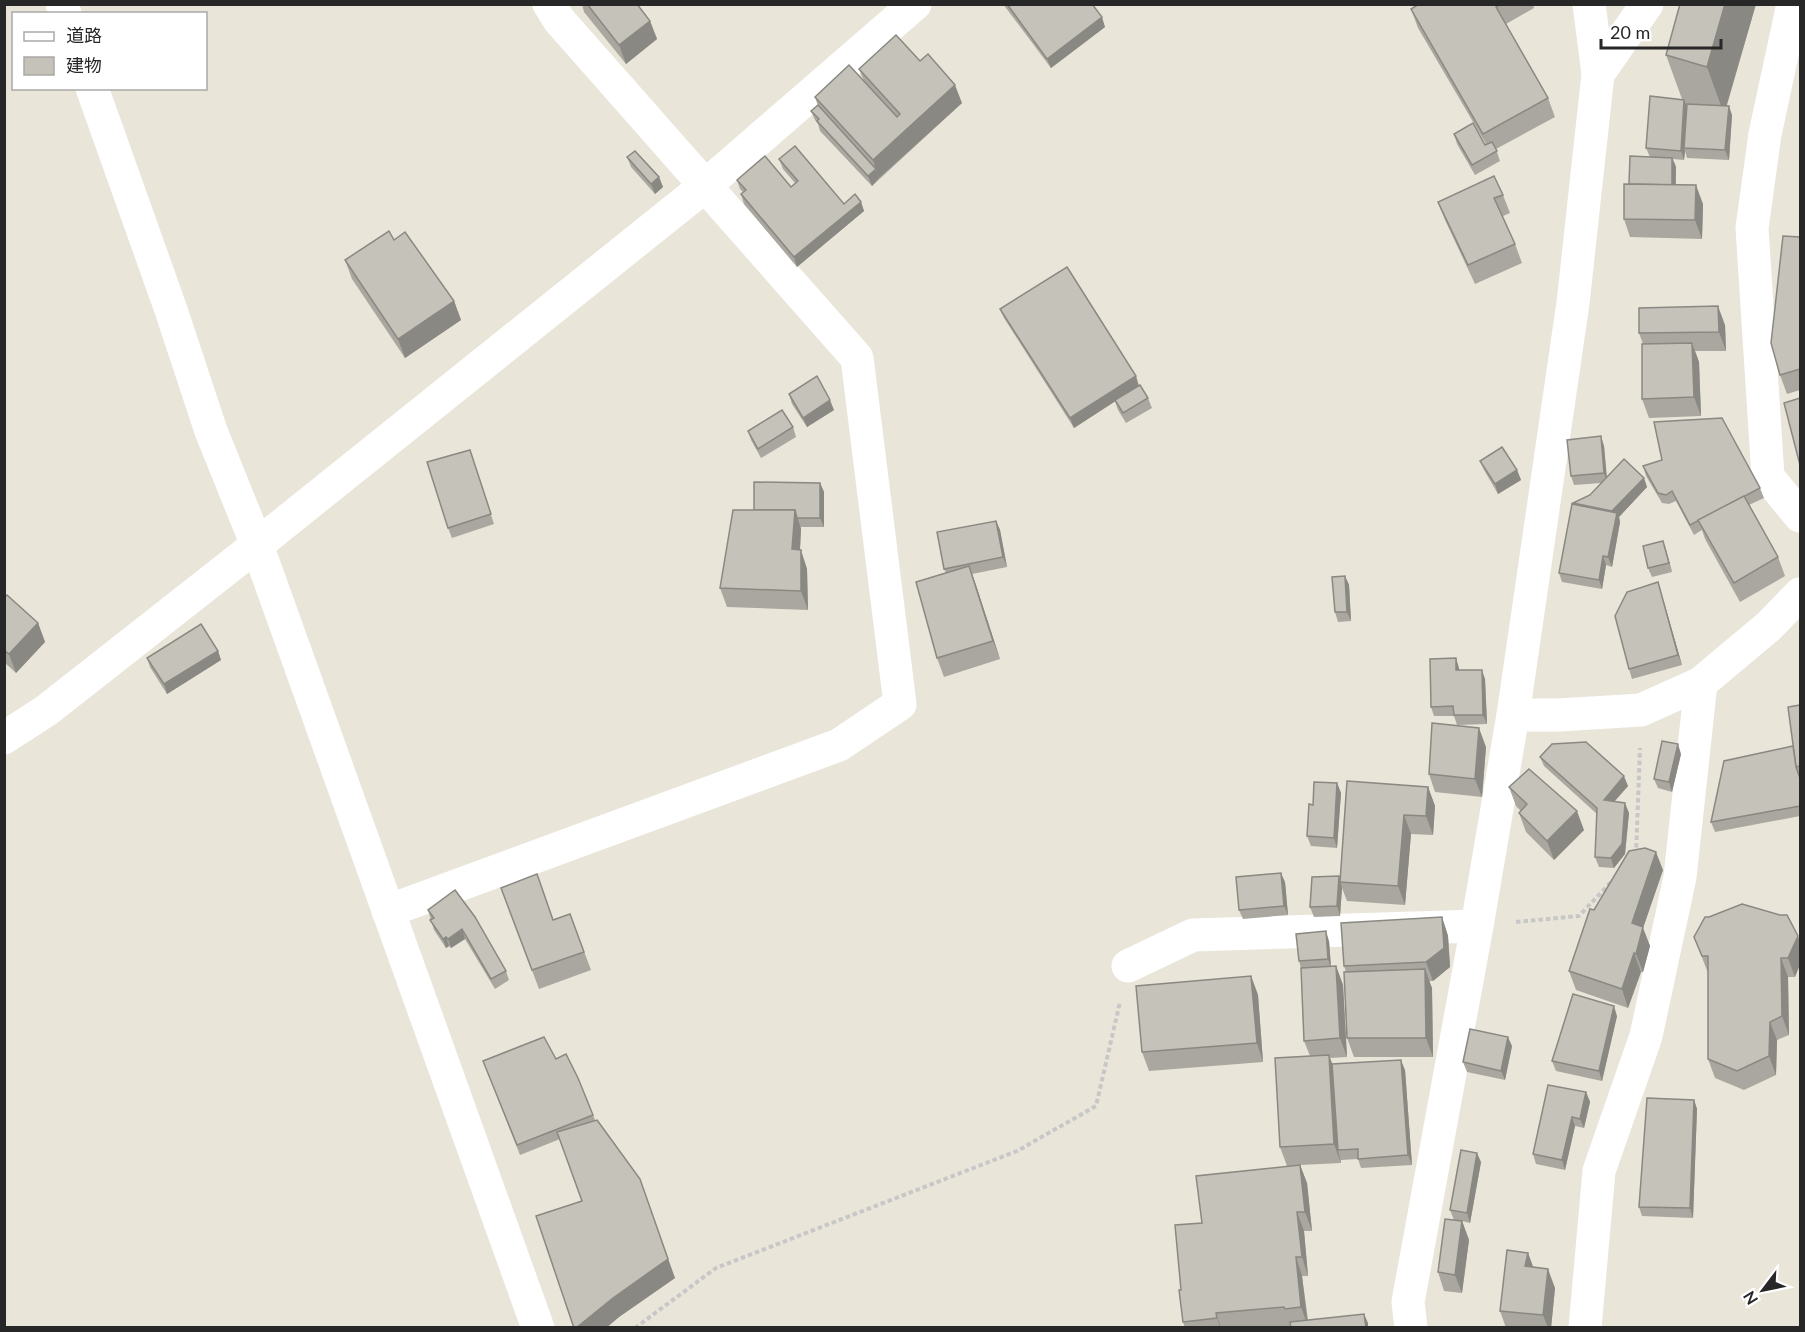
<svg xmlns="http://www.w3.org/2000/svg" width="1805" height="1332" viewBox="0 0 1805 1332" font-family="Lato,'Noto Sans JP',sans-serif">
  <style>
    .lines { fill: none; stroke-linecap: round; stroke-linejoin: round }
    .path { stroke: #c7c7c7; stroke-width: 4; stroke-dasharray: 4.5 3; stroke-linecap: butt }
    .street { stroke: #fff; stroke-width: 33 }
    .secondary { stroke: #fff; stroke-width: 33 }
    .wall { fill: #a9a79f }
    .shaded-wall { fill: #8a8882 }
    .building { fill: #c5c2b9; stroke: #8a8882; stroke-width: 1.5 }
  </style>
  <rect width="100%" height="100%" fill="#eae5d9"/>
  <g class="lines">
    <!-- path -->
    <g class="path">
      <path d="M1636 855 1640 748"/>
      <path d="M1516 922 1579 916 1611 882"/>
      <path d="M635 1328 716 1268 1017 1151 1096 1106 1120 1002"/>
    </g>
    <!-- street -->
    <g class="street">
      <path d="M1793 4 1765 134 1752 228 1768 477 1800 516"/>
      <path d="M1598 74 1647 4"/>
      <path d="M257 545 705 186 915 4"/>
      <path d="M1513 715H1559L1641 710 1701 683 1769 626 1800 594"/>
      <path d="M388 911 839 745 900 704 857 358 559 20 549 4"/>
      <path d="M1128 966 1193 935 1477 926"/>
      <path d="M1411 1328 1408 1302 1477 926 1513 715 1573 303 1598 74 1589 4"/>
      <path d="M1585 1328 1599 1171 1646 1036 1680 877 1701 683"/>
    </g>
    <!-- secondary -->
    <g class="secondary">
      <path d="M62 4 65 14"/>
      <path d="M92 88 171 310 211 431 257 545 538 1328"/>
      <path d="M4 738 47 710 257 545"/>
    </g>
  </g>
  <!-- wall -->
  <g class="wall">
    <path d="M582 4H637L650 21 657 39 626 64 584 12Z"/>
    <path d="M1003 4H1092L1105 27 1051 68Z"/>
    <path d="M1419 4H1533L1534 8 1506 24 1548 98 1555 117 1496 149 1500 161 1475 175 1457 144 1454 134 1486 144 1418 28 1411 9Z"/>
    <path d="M1680 4H1756L1727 105 1732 115 1729 160 1687 158 1685 151 1684 160 1673 159 1676 167V185L1703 204 1702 239 1630 237 1624 219 1629 184 1650 157 1646 148 1682 99 1666 55Z"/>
    <path d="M859 69 962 103 872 186 820 131 818 124 815 120 811 111 818 106 815 97 864 81Z"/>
    <path d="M627 157 659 177 663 187 655 194 631 167Z"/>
    <path d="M779 159 844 204 861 202 864 211 797 267 744 204 741 194 743 192 740 189 737 180 791 187 795 183 783 169Z"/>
    <path d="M1503 195 1510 213 1503 216 1515 244 1522 263 1475 284 1445 220 1438 202Z"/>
    <path d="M1800 237V390L1787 394 1780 375Z"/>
    <path d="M394 240 454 301 461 320 405 358 352 279 345 260Z"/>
    <path d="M1000 309 1139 385 1148 398 1152 408 1126 423 1118 410 1115 401 1074 428 1004 318Z"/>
    <path d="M1725 325 1726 351H1695L1699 362 1701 416 1649 418 1642 399 1643 344 1639 333Z"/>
    <path d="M789 394 834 410 807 427 792 404Z"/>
    <path d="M793 427 796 437 761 458 751 440 748 431Z"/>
    <path d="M1604 446 1607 477 1644 478 1647 487 1619 517 1620 522 1612 567 1606 565 1602 589 1562 582 1559 573 1573 505V503L1590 495 1601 483 1574 485 1571 476Z"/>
    <path d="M470 450 494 524 452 538 448 528Z"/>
    <path d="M1480 461 1517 470 1521 480 1498 494 1484 470Z"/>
    <path d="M1643 466 1760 488 1764 498 1749 505 1778 557 1785 576 1740 602 1705 539 1702 530 1694 535 1676 501 1669 504 1662 503 1646 476Z"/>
    <path d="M820 483 824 492V527H801L800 550 807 569 808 610 727 607 720 588 754 510Z"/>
    <path d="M996 521 1000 530 1007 567 972 574 1000 659 944 677 937 658 946 573 944 569Z"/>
    <path d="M1666 550 1672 572 1652 577 1648 568Z"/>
    <path d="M1345 576 1349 585 1351 621 1338 622 1335 612Z"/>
    <path d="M1658 582 1682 665 1632 679 1629 669Z"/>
    <path d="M4 598 38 623 45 642 16 673 4 662Z"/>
    <path d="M218 651 221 660 167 694 150 667 147 658Z"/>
    <path d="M1456 658 1459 670 1485 679 1487 724 1457 725 1454 716H1434L1431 707Z"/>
    <path d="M1800 705V816L1715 832 1711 822 1793 746Z"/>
    <path d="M1486 747 1482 797 1435 792 1429 774Z"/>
    <path d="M1681 754 1672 792 1658 788 1654 779Z"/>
    <path d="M1540 757 1628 786 1614 801 1629 813 1625 854 1614 868 1599 867 1595 857 1597 814 1544 766Z"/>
    <path d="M1337 783 1341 793 1337 848 1311 846 1307 836 1313 805Z"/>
    <path d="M1428 787 1435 806 1433 835 1411 834 1405 905 1347 901 1342 888 1340 916 1314 917 1310 907 1340 881Z"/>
    <path d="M1509 787 1584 830 1554 860 1526 832 1519 813 1521 811 1516 806Z"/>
    <path d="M1663 870 1643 928 1650 946 1643 972H1641L1628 1008 1576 990 1569 971 1594 910Z"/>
    <path d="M1285 882 1288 915 1243 919 1239 910Z"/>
    <path d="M501 888 553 920 570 914 591 970 539 989Z"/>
    <path d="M455 890 506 971 509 980 495 989 465 939 451 948 449 946 446 948 434 930 428 910Z"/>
    <path d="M1780 915 1795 977H1788L1789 1035 1777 1040 1776 1075 1744 1090 1715 1078 1708 1059V973L1694 937 1709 917Z"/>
    <path d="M1442 917 1448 936 1450 967 1433 981H1429L1432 988 1433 1057H1354L1347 1038 1346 972 1344 966Z"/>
    <path d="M1329 941 1331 966H1336L1343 985 1347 1057 1330 1058 1332 1064 1405 1070 1412 1165 1361 1168 1358 1159 1341 1160V1163L1300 1165 1307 1183 1312 1231H1304L1308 1276H1302L1308 1320 1368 1323V1328H1291V1326L1272 1328H1185L1183 1322 1181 1290 1202 1223 1287 1166 1280 1147 1310 1056 1304 1041 1301 968 1299 961Z"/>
    <path d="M1251 976 1258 995 1263 1062 1149 1071 1142 1052Z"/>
    <path d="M1617 1016 1602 1081 1556 1071 1552 1061Z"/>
    <path d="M1512 1046 1505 1080 1467 1072 1463 1062Z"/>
    <path d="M556 1059 578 1078 595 1120 675 1278 619 1317 606 1328H574L582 1201 560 1139 520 1155 483 1061Z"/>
    <path d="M1586 1092 1590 1102 1584 1128 1575 1126 1565 1170 1536 1164 1533 1154Z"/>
    <path d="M1694 1100 1697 1109 1693 1218 1642 1216 1639 1207Z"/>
    <path d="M1481 1162 1470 1223 1462 1221 1469 1240 1462 1293 1444 1291 1438 1272 1454 1220 1450 1210Z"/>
    <path d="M1528 1253 1533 1267 1555 1288 1551 1328H1506L1500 1311Z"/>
  </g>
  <!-- shaded-wall -->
  <g class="shaded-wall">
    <path d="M1725 4H1756L1724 114 1707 67Z"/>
    <path d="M1102 17 1105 27 1051 68 1047 59Z"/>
    <path d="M650 21 657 39 626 64 619 45Z"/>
    <path d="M955 85 962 103 879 178 873 160Z"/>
    <path d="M1684 100 1688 109 1684 148 1685 151 1684 160 1681 151Z"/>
    <path d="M1729 106 1732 115 1729 160 1725 150Z"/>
    <path d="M1672 158 1676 167 1675 197 1672 187Z"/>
    <path d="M876 169 879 178 872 186 868 176Z"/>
    <path d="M659 177 663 187 655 194 651 184Z"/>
    <path d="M1696 185 1703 204 1702 239 1695 220Z"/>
    <path d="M861 202 864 211 797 267 794 257Z"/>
    <path d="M454 301 461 320 405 358 398 339Z"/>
    <path d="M1718 306 1725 325 1726 351 1719 332Z"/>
    <path d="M1692 343 1699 362 1701 416 1694 397Z"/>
    <path d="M1136 376 1139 386 1074 428 1070 418Z"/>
    <path d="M830 400 834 410 807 427 803 418Z"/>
    <path d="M1601 436 1604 446 1607 482 1604 473Z"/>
    <path d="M1517 470 1521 480 1498 494 1495 484Z"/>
    <path d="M1644 478 1647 487 1619 517 1620 522 1612 567 1608 557 1616 520 1612 511Z"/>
    <path d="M820 483 824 492V527L820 518Z"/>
    <path d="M795 510 801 529 799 568 792 549Z"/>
    <path d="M996 521 1000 530 1007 567 1003 557Z"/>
    <path d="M1663 541 1666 550 1672 572 1669 563Z"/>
    <path d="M801 550 807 569 808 610 801 591Z"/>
    <path d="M1603 556 1606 565 1602 589 1599 580Z"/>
    <path d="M969 566 976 585 1000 659 993 641Z"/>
    <path d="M1345 576 1349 585 1351 621 1347 612Z"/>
    <path d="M1658 582 1661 592 1682 665 1678 655Z"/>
    <path d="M38 623 45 642 16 673 9 654Z"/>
    <path d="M218 651 221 660 167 694 164 684Z"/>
    <path d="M1456 658 1459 668 1460 680 1456 670Z"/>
    <path d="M1482 670 1485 679 1487 724 1483 715Z"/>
    <path d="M1479 728 1486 747 1482 797 1475 779Z"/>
    <path d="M1678 744 1681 754 1672 792 1669 782Z"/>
    <path d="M1624 776 1628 786 1608 809 1604 800Z"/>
    <path d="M1337 783 1341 793 1337 848 1334 838Z"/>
    <path d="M1428 787 1435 806 1433 835 1426 816Z"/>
    <path d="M1625 803 1629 813 1625 854 1614 868 1611 858Z"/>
    <path d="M1577 811 1584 830 1554 860 1547 841Z"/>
    <path d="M1404 815 1411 834 1405 905 1398 886Z"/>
    <path d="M1656 852 1663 870 1643 928 1650 946 1643 972 1636 954 1632 923Z"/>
    <path d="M1281 873 1285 882 1288 915 1284 906Z"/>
    <path d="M1339 876 1342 888 1340 916 1337 906Z"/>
    <path d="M1442 917 1448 936 1450 967 1433 981 1426 962Z"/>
    <path d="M462 929 465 939 451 948 448 939Z"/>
    <path d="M1326 931 1329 941 1331 968 1328 959Z"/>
    <path d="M1798 936 1800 942V965L1795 977 1788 958Z"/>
    <path d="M446 937 449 946 446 948 443 939Z"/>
    <path d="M1634 953 1641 972 1628 1008 1622 989Z"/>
    <path d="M1781 958 1788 977 1789 1035 1782 1016Z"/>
    <path d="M1336 966 1343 985 1347 1057 1340 1038Z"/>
    <path d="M1425 969 1432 988 1433 1057 1426 1038Z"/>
    <path d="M1251 976 1258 995 1263 1062 1257 1043Z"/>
    <path d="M1614 1006 1617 1016 1602 1081 1599 1071Z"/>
    <path d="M1770 1022 1777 1040 1776 1075 1769 1056Z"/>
    <path d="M1508 1037 1512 1046 1505 1080 1501 1071Z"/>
    <path d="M1329 1055 1336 1074 1338 1150 1341 1163 1334 1144Z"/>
    <path d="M1401 1060 1405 1070 1412 1165 1408 1155Z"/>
    <path d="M1586 1092 1590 1102 1584 1128 1580 1119Z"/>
    <path d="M1694 1100 1697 1109 1693 1218 1690 1208Z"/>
    <path d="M1572 1117 1575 1126 1565 1170 1562 1160Z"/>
    <path d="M1477 1153 1481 1162 1470 1223 1467 1213Z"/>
    <path d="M1300 1165 1307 1183 1312 1231 1305 1212Z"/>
    <path d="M640 1179 675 1278 619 1317 606 1328H576Z"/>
    <path d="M1297 1212 1304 1231 1308 1276 1302 1257Z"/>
    <path d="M1462 1221 1469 1240 1462 1293 1455 1275Z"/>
    <path d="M1528 1253 1535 1272 1525 1266Z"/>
    <path d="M1296 1257 1302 1276 1308 1326 1301 1307Z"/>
    <path d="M1548 1269 1555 1288 1551 1328H1548L1543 1315Z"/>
    <path d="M1216 1313 1221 1328H1220Z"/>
    <path d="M1364 1314 1368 1323V1328H1366Z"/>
  </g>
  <!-- building -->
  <g class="building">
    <path d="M587 4H637L650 21 619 45Z"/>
    <path d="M1007 4H1092L1102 17 1047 59Z"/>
    <path d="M1419 4H1501L1496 7 1548 98 1483 134 1411 9Z"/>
    <path d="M1680 4H1725L1707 67 1666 55Z"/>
    <path d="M896 35 920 61 928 54 955 85 873 160 815 97 849 65 897 117 900 114 859 69Z"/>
    <path d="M1650 96 1684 100 1681 151 1646 148Z"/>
    <path d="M1687 104 1729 106 1725 150 1684 148Z"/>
    <path d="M818 105 876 169 868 176 817 121 819 119 811 111Z"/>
    <path d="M1473 123 1485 145 1492 142 1497 151 1472 165 1454 134Z"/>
    <path d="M795 146 844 204 855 194 861 202 794 257 741 194 746 190 737 180 765 156 791 187 798 181 779 159Z"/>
    <path d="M635 151 659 177 651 184 627 157Z"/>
    <path d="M1630 156 1672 158V185L1629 184Z"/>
    <path d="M1494 176 1503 195 1494 198 1515 244 1468 265 1438 202Z"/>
    <path d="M1624 184 1696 185 1695 220 1624 219Z"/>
    <path d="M389 231 394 240 405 232 454 301 398 339 345 260Z"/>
    <path d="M1783 236 1800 237V369L1780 375 1771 343Z"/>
    <path d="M1067 267 1136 376 1070 418 1000 309Z"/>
    <path d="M1718 306 1719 332 1639 333V308Z"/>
    <path d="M1692 343 1694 397 1642 399V344Z"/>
    <path d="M817 376 830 400 803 418 789 394Z"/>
    <path d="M1140 385 1148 398 1123 413 1115 400Z"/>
    <path d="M1800 398V465L1784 403Z"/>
    <path d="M782 410 793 427 758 449 748 431Z"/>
    <path d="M1722 418 1760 488 1690 525 1672 491 1666 495 1658 493 1643 466 1662 460 1654 422Z"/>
    <path d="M1601 436 1604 473 1571 476 1567 440Z"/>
    <path d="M1502 447 1517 470 1495 484 1480 461Z"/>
    <path d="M470 450 491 514 448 528 427 462Z"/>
    <path d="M1624 459 1644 478 1612 511 1573 503 1590 495Z"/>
    <path d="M754 482 820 483V518H797L795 510H754Z"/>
    <path d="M1744 496 1778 557 1734 583 1698 520Z"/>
    <path d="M1572 504 1617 513 1608 557 1603 556 1599 580 1559 573Z"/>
    <path d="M733 510H795L792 549 801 550V591L720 588Z"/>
    <path d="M996 521 1003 557 944 569 937 532Z"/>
    <path d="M1663 541 1669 563 1648 568 1643 546Z"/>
    <path d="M969 566 993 641 937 658 916 582Z"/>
    <path d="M1345 576 1347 612H1335L1332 577Z"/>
    <path d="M1658 582 1678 655 1629 669 1615 616 1627 592Z"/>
    <path d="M7 595 38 623 9 654 4 650V598Z"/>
    <path d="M201 624 218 651 164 684 147 658Z"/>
    <path d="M1456 658V670H1482L1483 715H1454L1453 706 1431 707 1430 659Z"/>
    <path d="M1800 705V766L1796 767 1788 707Z"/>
    <path d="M1432 723 1479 728 1475 779 1429 774Z"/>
    <path d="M1662 741 1678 744 1669 782 1654 779Z"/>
    <path d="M1586 742 1624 776 1604 800 1625 803 1622 844 1611 858 1595 857 1597 808 1540 757 1552 744Z"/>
    <path d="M1793 746 1796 767 1800 778V806L1711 822 1724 761Z"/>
    <path d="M1529 769 1577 811 1547 841 1519 813 1527 804 1509 787Z"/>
    <path d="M1347 781 1428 787 1426 816 1404 815 1398 886 1340 882Z"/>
    <path d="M1314 782 1337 783 1334 838 1307 836 1309 804 1313 805Z"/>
    <path d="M1645 848 1656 852 1632 923 1643 927 1636 954 1634 953 1622 989 1569 971 1590 909 1594 910 1629 851Z"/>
    <path d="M1281 873 1284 906 1239 910 1236 877Z"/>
    <path d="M537 874 553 920 570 914 584 952 532 970 501 888Z"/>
    <path d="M1339 876 1337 906 1310 907 1312 877Z"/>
    <path d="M455 890 475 917 506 971 491 979 462 929 448 939 446 937 443 939 430 920 434 918 428 910Z"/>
    <path d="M1742 904 1780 915H1787L1798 936 1788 958H1781L1782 1016 1770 1022 1769 1056 1737 1071 1708 1059V956H1702L1694 937 1705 917H1709Z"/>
    <path d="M1442 917 1444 948 1426 962 1344 966 1341 923Z"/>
    <path d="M1326 931 1328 959 1299 961 1296 934Z"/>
    <path d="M1336 966 1340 1038 1304 1041 1301 968Z"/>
    <path d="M1425 969 1426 1038H1347L1344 972Z"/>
    <path d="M1251 976 1257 1043 1142 1052 1136 986Z"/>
    <path d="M1573 994 1614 1006 1599 1071 1552 1061Z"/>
    <path d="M1470 1029 1508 1037 1501 1071 1463 1062Z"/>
    <path d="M544 1037 556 1059 566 1054 578 1078 593 1115 517 1145 483 1061Z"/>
    <path d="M1329 1055 1334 1144 1280 1147 1275 1058Z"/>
    <path d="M1401 1060 1408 1155 1358 1159V1149L1338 1150 1332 1064Z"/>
    <path d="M1548 1085 1586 1092 1580 1119 1572 1117 1562 1160 1533 1154Z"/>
    <path d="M1647 1098 1694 1100 1690 1208 1639 1207Z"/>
    <path d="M597 1120 640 1179 668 1259 613 1298 576 1328H574L536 1216 582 1201 557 1132Z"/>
    <path d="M1461 1150 1477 1153 1467 1213 1450 1210Z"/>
    <path d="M1300 1165 1305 1212H1297L1302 1257H1296L1301 1307 1285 1309 1284 1307 1216 1313 1217 1318 1183 1322 1179 1290H1181L1175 1225 1202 1223 1196 1176Z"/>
    <path d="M1445 1219 1462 1221 1455 1275 1438 1272Z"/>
    <path d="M1507 1250 1528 1253 1525 1266 1548 1269 1543 1315 1500 1311Z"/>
    <path d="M1364 1314 1366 1328H1291L1290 1322Z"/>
  </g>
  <!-- border -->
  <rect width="1805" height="1332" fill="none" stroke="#272727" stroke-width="12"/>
  <!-- legend -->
  <rect x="12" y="12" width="195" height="78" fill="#ffffff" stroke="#a9a9a9" stroke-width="1.5"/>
  <rect x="24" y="32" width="30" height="9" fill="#ffffff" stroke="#a9a9a9" stroke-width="1.5"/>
  <text x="66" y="42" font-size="18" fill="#272727">道路</text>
  <rect x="24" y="57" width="30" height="18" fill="#c5c2b9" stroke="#a9a9a9" stroke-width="1.5"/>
  <text x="66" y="72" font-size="18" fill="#272727">建物</text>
  <!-- north arrow -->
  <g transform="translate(1763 1290) rotate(238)" stroke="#ffffff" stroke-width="4.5" paint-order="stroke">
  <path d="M0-4.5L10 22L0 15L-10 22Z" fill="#272727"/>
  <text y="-9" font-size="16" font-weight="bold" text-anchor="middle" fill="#272727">N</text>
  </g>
  <!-- scale -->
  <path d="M1601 39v9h120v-9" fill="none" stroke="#272727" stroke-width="3"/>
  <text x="1610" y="39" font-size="18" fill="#272727" stroke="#ffffff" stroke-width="4.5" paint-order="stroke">20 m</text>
</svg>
